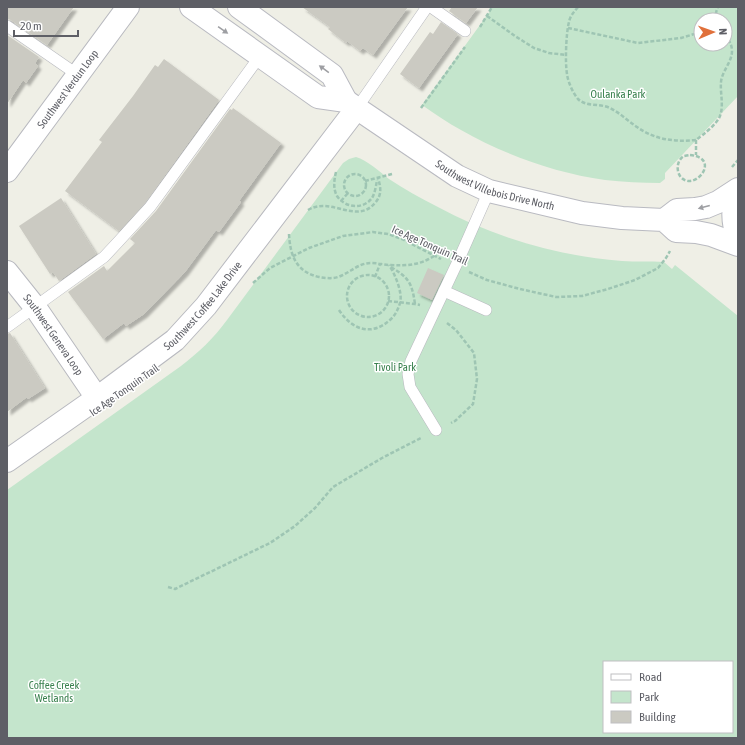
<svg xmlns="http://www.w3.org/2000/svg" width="745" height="745" viewBox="0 0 745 745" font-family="'Asap Condensed',sans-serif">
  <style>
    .green { fill: #c4e5cc; fill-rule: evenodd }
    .building { fill: #cbcac2; filter: url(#shadow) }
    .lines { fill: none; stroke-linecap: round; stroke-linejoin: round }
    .lane-casing { stroke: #b8b9bf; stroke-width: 12 }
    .street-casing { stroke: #b8b9bf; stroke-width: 24 }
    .secondary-casing { stroke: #b9bac1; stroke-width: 24 }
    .path { stroke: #9ec5b3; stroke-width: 2.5; stroke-dasharray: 4 2; stroke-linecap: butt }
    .lane { stroke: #fff; stroke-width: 11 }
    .street { stroke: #fff; stroke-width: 22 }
    .secondary { stroke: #fff; stroke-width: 22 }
    .oneway { fill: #9e9fa3 }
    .labels { text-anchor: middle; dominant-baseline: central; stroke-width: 3; stroke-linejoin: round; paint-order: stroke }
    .street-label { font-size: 11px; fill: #5e5f66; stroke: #fff }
    .park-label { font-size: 11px; fill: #39814e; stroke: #fff }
  </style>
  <defs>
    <filter id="shadow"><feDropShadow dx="3.5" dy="3.5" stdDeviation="1" flood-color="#0004"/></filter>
  </defs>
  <rect width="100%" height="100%" fill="#efefe6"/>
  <!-- green -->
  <g class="green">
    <path d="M493 7H738V96L665 173V179L660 183C642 183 623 182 605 180 555 173 505 155 461 130 448 123 435 114 422 105ZM701 20H725V44H701Z"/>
    <path d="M356 157C367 160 380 172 389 179 404 189 420 198 436 206 493 237 557 256 622 261 636 262 650 261 664 262L672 269 675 265 738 316V738H7V490L181 366C198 353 214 338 227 320L343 163 349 159ZM604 662H732V732H604Z"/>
  </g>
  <!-- building -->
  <g class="building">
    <path d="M7 7H74L47 45 11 20 7 19Z"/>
    <path d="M302 7H408L373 55 363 48 360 51 347 41 346 43 328 29 330 27Z"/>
    <path d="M452 7H478L466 23 449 11Z"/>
    <path d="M441 22 458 34 419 88 400 74 430 32 433 34Z"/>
    <path d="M7 35 39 57 35 63 38 66 26 83 23 80 7 104Z"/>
    <path d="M164 59 219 100 145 203 119 231 65 191 102 142 99 140 133 96 155 65 158 67Z"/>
    <path d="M233 108 281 143 239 201 241 202 219 232 216 230 185 272 144 314 126 326 124 323 103 339 68 292 104 266 107 271 135 243 130 239 156 211 230 109 232 110Z"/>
    <path d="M61 198 96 254 59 281 53 272 50 274 19 226Z"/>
    <path d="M428 268 444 275 432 300 417 293Z"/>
    <path d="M10 333 45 388 28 399 27 397 7 412V334Z"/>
  </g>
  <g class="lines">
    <!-- lane casing -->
    <g class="lane-casing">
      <g id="lane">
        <path d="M431 7 465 31"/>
        <path d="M7 26 78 75"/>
        <path d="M357 108 427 7"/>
        <path d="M444 291 486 310"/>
        <path d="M7 327 104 257 118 242 150 207 260 56"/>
        <path d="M436 430 410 387 408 374 411 361 459 259 489 191"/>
      </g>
    </g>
    <!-- street casing -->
    <g class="street-casing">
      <g id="street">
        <path id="s1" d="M7 171 128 7"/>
        <path id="s2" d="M7 272 35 307 97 398"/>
        <path id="s3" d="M7 461 97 398 175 340 206 306 357 108"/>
      </g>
    </g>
    <!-- secondary casing -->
    <g class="secondary-casing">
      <g id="secondary">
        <path id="s4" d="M191 7 318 97 346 101 457 176 489 191 582 213 622 218 664 220 676 231 696 232 711 235 738 245"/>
        <path d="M239 7 332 75 346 101"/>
        <path d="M738 190C732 206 732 223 738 238"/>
        <path d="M664 220 677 210 695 209 706 207 718 202 738 189"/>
      </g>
    </g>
    <!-- path -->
    <g class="path">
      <path d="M578 7C574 12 570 16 569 22 566 33 565 63 567 74 568 82 573 93 578 99 586 107 599 103 610 108 620 113 628 121 637 127 655 140 675 142 696 140 703 135 717 124 720 116 724 105 720 93 721 82 722 71 732 62 732 51 732 44 728 39 725 34"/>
      <path d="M487 16 515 36 534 48 549 53 566 55"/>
      <path d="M717 20C715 16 716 11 718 7"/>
      <path d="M480 27 492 7"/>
      <path d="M568 28 638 43 681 38 701 32"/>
      <path d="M421 108 465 47"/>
      <path d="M696 140V155"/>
      <path d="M690 155C723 158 693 194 680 176 676 170 677 160 684 156 684 156 689 155 690 155Z"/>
      <path d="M732 167 738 160"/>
      <path d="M336 172C334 180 333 189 337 196 345 208 363 210 372 198 375 193 376 186 377 180"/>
      <circle cx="355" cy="185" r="11"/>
      <path d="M365 181 392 174"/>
      <path d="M341 201 348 193"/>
      <path d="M308 210C331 196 356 225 375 203 382 195 381 188 378 178"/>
      <path d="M289 234C290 255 296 272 319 277 325 278 332 279 338 277 350 273 358 263 371 263 378 263 384 265 390 265 407 266 420 265 434 256"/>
      <path d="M391 267C409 278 412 283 415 304"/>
      <path d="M469 272 487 280 520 289 556 297 582 296 608 289 635 280 658 268 666 258 670 251"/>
      <circle cx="368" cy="296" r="21"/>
      <path d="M375 277 380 264"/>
      <path d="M253 283 270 268 309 248 343 236 373 232 388 234 402 239 441 259"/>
      <path d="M388 301 415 304 420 305"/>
      <path d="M339 310C352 330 372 337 391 319 395 315 398 310 400 303 403 293 395 274 389 265"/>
      <path d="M447 323 456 330 474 353 477 379 473 404 455 421 451 423"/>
      <path d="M168 587 175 589 270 543 295 526 315 508 333 487 382 458 421 438"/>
    </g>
    <!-- lane -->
    <use href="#lane" class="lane"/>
    <!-- street -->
    <use href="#street" class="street"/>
    <!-- secondary -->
    <use href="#secondary" class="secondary"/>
  </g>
  <!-- one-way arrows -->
  <defs><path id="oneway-solid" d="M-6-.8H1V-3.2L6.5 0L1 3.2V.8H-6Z"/></defs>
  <g class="oneway">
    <use href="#oneway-solid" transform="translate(223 30) rotate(35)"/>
    <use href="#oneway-solid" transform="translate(324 69) rotate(-144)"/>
    <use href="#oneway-solid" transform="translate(704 207) rotate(165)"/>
  </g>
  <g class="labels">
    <!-- street labels -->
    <g class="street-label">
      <text stroke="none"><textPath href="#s1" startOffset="102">Southwest Verdun Loop</textPath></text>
      <text stroke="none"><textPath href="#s4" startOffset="357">Southwest Villebois Drive North</textPath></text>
      <text transform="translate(430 245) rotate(24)">Ice Age Tonquin Trail</text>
      <text stroke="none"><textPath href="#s3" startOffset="251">Southwest Coffee Lake Drive</textPath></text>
      <text stroke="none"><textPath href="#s2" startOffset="78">Southwest Geneva Loop</textPath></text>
      <text transform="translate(124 390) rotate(-35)">Ice Age Tonquin Trail</text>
    </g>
    <!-- park labels -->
    <g class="park-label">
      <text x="618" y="94">Oulanka Park</text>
      <text x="395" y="367">Tivoli Park</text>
      <text x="54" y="685">Coffee Creek<tspan x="54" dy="13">Wetlands</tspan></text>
    </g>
  </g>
  <!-- border -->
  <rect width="745" height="745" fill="none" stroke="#5e5f66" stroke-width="16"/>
  <!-- legend -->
  <rect x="603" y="661" width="130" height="72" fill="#ffffff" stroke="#bfbfc2"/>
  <rect x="611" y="674" width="20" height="6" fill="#ffffff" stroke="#bfbfc2"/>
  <text x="639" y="681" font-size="12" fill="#5e5f66">Road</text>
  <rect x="611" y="691" width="20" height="12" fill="#c4e5cc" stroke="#bfbfc2"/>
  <text x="639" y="701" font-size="12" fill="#5e5f66">Park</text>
  <rect x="611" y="711" width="20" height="12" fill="#cbcac2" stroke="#bfbfc2"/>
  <text x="639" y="721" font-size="12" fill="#5e5f66">Building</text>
  <!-- north arrow -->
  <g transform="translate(713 32) rotate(88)"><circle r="19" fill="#ffffff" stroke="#bfbfc2"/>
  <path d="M0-3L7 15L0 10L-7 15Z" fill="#e0703b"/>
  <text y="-6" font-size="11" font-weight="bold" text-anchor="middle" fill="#5e5f66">N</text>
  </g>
  <!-- scale -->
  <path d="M14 30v6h64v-6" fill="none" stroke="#5e5f66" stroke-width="2"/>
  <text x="20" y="30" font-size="12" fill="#5e5f66" stroke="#ffffff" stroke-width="3" paint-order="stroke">20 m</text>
</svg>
